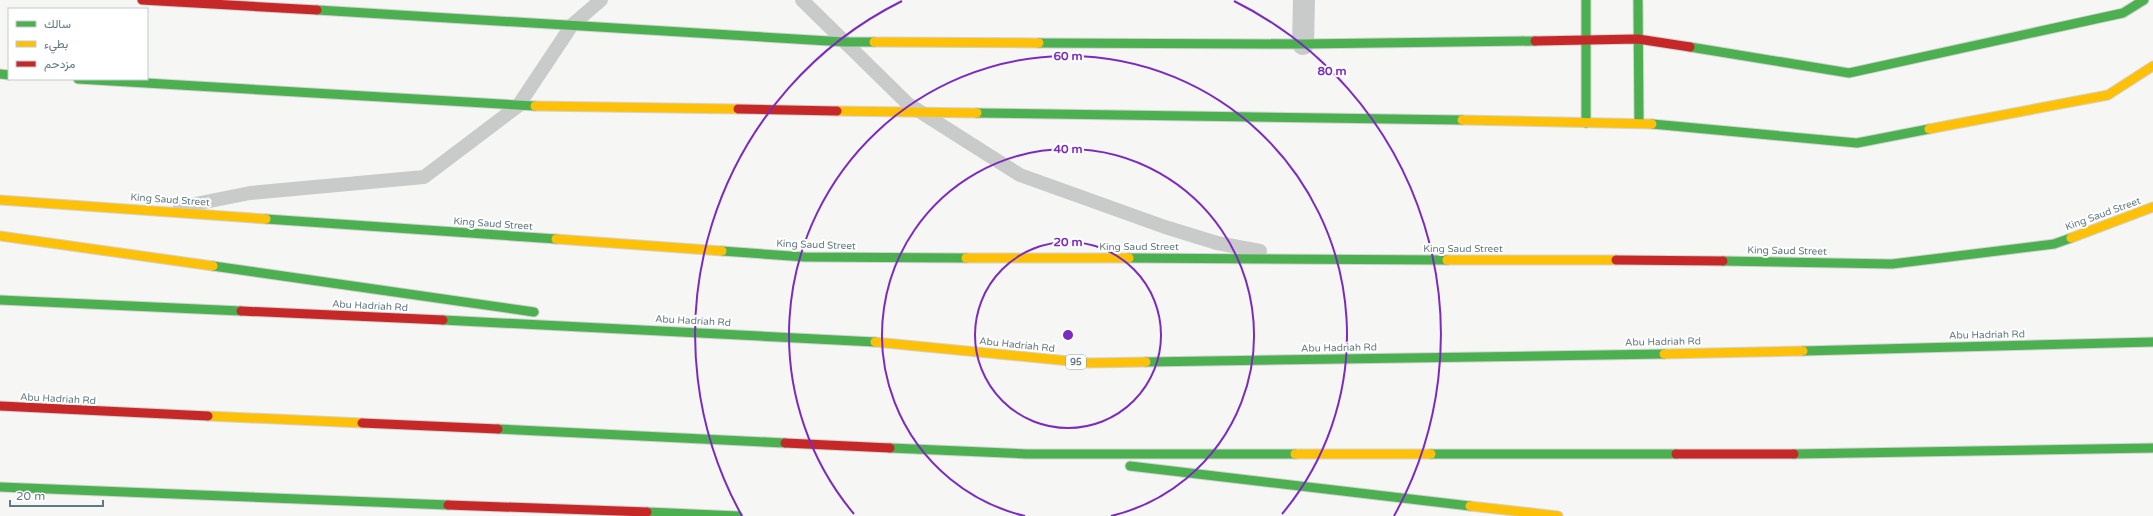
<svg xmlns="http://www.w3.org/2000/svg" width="2153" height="516" viewBox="0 0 2153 516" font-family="'Varela Round',Vazirmatn,sans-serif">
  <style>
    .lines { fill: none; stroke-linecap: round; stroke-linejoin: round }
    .fast-casing { stroke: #d2d3d3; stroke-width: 11 }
    .slow-casing { stroke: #d2d3d3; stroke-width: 11 }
    .jam-casing { stroke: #d2d3d3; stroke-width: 11 }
    .lane { stroke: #c9cbcb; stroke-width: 14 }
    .street { stroke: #c9cbcb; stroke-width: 22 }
    .fast { stroke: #4caf50; stroke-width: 9 }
    .slow { stroke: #ffc107; stroke-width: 9 }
    .jam { stroke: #c62828; stroke-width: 9 }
    .ring { fill: none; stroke: #7b2cbf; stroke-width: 2 }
    .labels { text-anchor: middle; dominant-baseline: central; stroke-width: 4; stroke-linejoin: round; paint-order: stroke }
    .shield { fill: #fff; stroke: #90a1a6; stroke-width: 1 }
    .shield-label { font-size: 9px; font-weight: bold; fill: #617980 }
    .street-label { font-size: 10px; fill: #617980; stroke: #fff }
    .centre { fill: #7b2cbf; stroke: #fff; stroke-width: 2 }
    .ring-label { font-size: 12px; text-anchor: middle; font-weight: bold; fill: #7b2cbf; stroke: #fff; stroke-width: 4; stroke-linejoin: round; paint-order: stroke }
  </style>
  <rect width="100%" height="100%" fill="#f6f6f5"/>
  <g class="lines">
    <!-- fast casing -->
    <g class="fast-casing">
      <g id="fast">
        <path d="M1586 0V123"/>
        <path d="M1638 0 1639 123"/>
        <path d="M317 10 845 42H874"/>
        <path d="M1039 43 1303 44 1535 41"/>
        <path d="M1690 47 1849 73 2123 13 2144 0"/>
        <path d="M0 74 9 75"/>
        <path d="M78 79 535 106"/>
        <path d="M977 113 1462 120"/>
        <path d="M1652 124 1857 143 1929 129"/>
        <path d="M266 219 556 239"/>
        <path d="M722 251 805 257 966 258"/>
        <path d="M1129 258 1447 260"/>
        <path d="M1723 261 1892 264 2054 244 2071 238"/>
        <path d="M213 266 534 312"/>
        <path d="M0 300 241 311"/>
        <path d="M443 320 875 342"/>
        <path d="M1803 351 2153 342"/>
        <path d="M1146 362 1664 354"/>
        <path d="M498 429 785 443"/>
        <path d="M890 448 1027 454H1295"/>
        <path d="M1431 454H1676"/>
        <path d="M1794 454 2153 448"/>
        <path d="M1130 466 1470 506"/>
        <path d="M0 487 448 505"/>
        <path d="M647 512 738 516"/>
      </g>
    </g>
    <!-- slow casing -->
    <g class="slow-casing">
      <g id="slow">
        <path d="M874 42 1039 43"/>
        <path d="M535 106 738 109"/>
        <path d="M837 111 977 113"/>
        <path d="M1462 120 1652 124"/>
        <path d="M1929 129 2108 95 2153 66"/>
        <path d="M0 200 266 219"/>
        <path d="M0 236 213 266"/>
        <path d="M2071 238 2153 207"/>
        <path d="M556 239 722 251"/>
        <path d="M966 258H1129"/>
        <path d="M1447 260H1616"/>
        <path d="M875 342 1089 363 1146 362"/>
        <path d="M1664 354 1803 351"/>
        <path d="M208 416 362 423"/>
        <path d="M1295 454H1431"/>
        <path d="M1470 506 1558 516"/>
      </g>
    </g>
    <!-- jam casing -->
    <g class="jam-casing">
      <g id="jam">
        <path d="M142 0 317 10"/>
        <path d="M1535 41 1638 39 1690 47"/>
        <path d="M738 109 837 111"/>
        <path d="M1616 260 1723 261"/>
        <path d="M241 311 443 320"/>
        <path d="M0 406 208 416"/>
        <path d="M362 423 498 429"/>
        <path d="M785 443 890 448"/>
        <path d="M1676 454H1794"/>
        <path d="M448 505 647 512"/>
      </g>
    </g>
    <!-- lane -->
    <g class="lane">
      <path d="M802 0 908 104 1020 175 1165 227 1217 243 1260 251"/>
      <path d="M180 207 250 193 424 177 518 106 572 25 601 0"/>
    </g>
    <!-- street -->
    <path class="street" d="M1303 44 1304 0"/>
    <!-- fast -->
    <use href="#fast" class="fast"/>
    <!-- slow -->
    <use href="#slow" class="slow"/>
    <!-- jam -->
    <use href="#jam" class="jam"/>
  </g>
  <!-- distance rings -->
  <g class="ring">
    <circle cx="1068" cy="335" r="93"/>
    <path d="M1025 516A186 186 0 1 1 1111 516"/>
    <path d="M854 514A279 279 0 1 1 1282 514"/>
    <path d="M742 516A373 373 0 0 1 902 1M1234 1A373 373 0 0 1 1394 516"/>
  </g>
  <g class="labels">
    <!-- shield labels -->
    <rect class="shield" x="1066" y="355" width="20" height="14" rx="3"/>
    <g class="shield-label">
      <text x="1076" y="362">95</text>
    </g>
    <!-- street labels -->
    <g class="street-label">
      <text transform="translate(170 200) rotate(4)">King Saud Street</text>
      <text transform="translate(2103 214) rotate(-20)">King Saud Street</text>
      <text transform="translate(493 224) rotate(4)">King Saud Street</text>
      <text transform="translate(816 245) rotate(2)">King Saud Street</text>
      <text x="1139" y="247">King Saud Street</text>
      <text x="1463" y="249">King Saud Street</text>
      <text transform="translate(1787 251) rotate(1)">King Saud Street</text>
      <text transform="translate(370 306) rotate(3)">Abu Hadriah Rd</text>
      <text transform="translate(693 321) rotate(3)">Abu Hadriah Rd</text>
      <text transform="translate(1987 335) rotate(-1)">Abu Hadriah Rd</text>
      <text transform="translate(1663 342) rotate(-1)">Abu Hadriah Rd</text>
      <text transform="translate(1017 345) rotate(6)">Abu Hadriah Rd</text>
      <text transform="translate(1339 348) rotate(-1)">Abu Hadriah Rd</text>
      <text transform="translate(58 399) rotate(3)">Abu Hadriah Rd</text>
    </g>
  </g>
  <circle cx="1068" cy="335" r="6" class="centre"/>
  <g class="ring-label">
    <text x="1068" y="60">60 m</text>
    <text x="1332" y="75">80 m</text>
    <text x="1068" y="153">40 m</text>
    <text x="1068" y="246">20 m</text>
  </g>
  <!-- legend -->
  <rect x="8" y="8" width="140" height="72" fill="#ffffff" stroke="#c0c9cc"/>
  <rect x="16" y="21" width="20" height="6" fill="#4caf50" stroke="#c0c9cc"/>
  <text x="44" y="28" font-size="12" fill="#617980">سالك</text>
  <rect x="16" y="41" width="20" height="6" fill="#ffc107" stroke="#c0c9cc"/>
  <text x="44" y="48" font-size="12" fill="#617980">بطيء</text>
  <rect x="16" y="61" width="20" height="6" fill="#c62828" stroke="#c0c9cc"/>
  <text x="44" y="68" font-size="12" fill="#617980">مزدحم</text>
  <!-- scale -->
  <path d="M10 500v6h93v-6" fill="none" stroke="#617980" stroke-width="2"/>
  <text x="16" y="500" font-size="12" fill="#617980" stroke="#ffffff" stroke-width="3" paint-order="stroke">20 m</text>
</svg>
